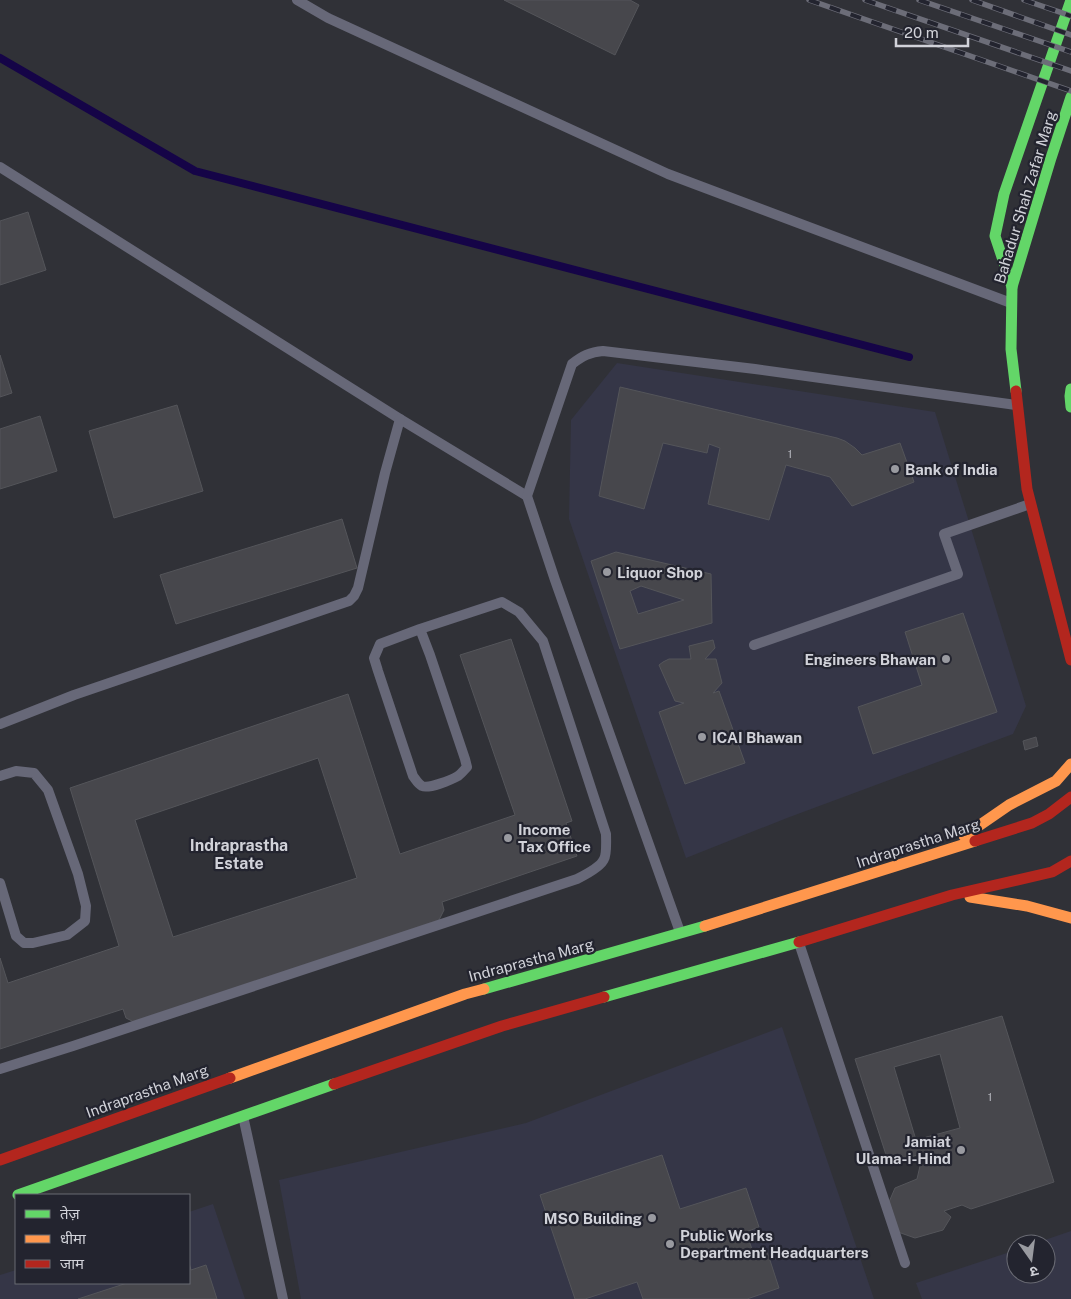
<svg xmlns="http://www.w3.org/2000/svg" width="1071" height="1299" viewBox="0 0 1071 1299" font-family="'Public Sans','Noto Sans Devanagari',sans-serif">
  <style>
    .built { fill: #353647 }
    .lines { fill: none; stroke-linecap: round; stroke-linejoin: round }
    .stream { stroke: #150447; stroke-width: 8 }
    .building { fill: #47474c; stroke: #54555a; fill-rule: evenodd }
    .lane { stroke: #676878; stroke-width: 10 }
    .fast { stroke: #63d668; stroke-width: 11 }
    .slow { stroke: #ff974d; stroke-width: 11 }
    .jam { stroke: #b3261e; stroke-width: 11 }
    .rail-casing { stroke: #6c6d78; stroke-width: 5.5 }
    .rail { stroke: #23242f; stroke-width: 4; stroke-dasharray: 11; stroke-linecap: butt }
    .poi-dot { fill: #999aa0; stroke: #23242f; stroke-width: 2 }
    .labels { text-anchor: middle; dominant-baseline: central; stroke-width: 4.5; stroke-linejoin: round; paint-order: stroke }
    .number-label { font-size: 12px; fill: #aeafb6 }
    .street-label { font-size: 15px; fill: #d1d2d9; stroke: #23242f }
    .poi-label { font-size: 15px; font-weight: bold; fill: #d1d2d9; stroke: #23242f; text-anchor: start }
    .neighbourhood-label { font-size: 16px; font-weight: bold; fill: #d1d2d9; stroke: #23242f }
  </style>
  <rect width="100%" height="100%" fill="#303137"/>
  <!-- built -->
  <g class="built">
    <path d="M617 363 935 412 1026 706 1013 734 787 818 686 858 569 519 571 420Z"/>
    <path d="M782 1027 874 1299H301L279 1180 526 1123Z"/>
    <path d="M213 1204 245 1299H0V1275L16 1270V1283H189V1212Z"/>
    <path d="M1071 1231V1299H922L916 1283 1016 1250V1274H1046V1244H1033Z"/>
  </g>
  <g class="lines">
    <!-- stream -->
    <path class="stream" d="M0 58 195 171 909 357"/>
  </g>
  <!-- building -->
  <g class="building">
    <path d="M504 0H630L639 5 615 55Z"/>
    <path d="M28 212 46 270 0 285V221Z"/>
    <path d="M0 355 12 393 0 397Z"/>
    <path d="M620 387 837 438 845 441 855 448 862 455 900 443 914 482 852 506 830 477 786 465 769 520 708 504 720 448 709 444 707 453 663 443 644 509 599 496Z"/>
    <path d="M177 405 203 491 114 518 89 431Z"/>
    <path d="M40 416 57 471 0 489V429Z"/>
    <path d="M342 519 357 568 176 624 160 575Z"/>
    <path d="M616 552 711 574 712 623 620 649 591 561ZM641 586 684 600 638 614 630 591Z"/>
    <path d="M963 613 997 712 873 754 858 707 922 685 905 632Z"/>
    <path d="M511 639 572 821 566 823 577 856 442 902 444 910 438 922 136 1023 126 1018 123 1009 0 1049V958L8 983 119 946 70 788 348 694 400 854 515 815 460 655ZM318 758 357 878 173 937 135 820Z"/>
    <path d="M713 640 715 648 705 659H716L722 683 713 693 719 691 745 763 685 784 659 712 684 703 675 701 659 665 663 662 669 659H691L689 646Z"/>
    <path d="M1036 737 1038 746 1025 750 1023 741Z"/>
    <path d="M1002 1016 1054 1182 971 1209 962 1205 944 1211 951 1217 943 1230 915 1238 898 1232 889 1202 895 1188 917 1179 923 1153 889 1164 855 1059ZM940 1054 960 1128 916 1140 894 1067Z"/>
    <path d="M662 1155 680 1209 746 1188 759 1227 746 1232 753 1252 766 1248 779 1288 747 1299H643L637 1282 585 1299H575L540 1195Z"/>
    <path d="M189 1263 191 1270 206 1265 217 1299H78L127 1283H189Z"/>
  </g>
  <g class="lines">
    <!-- lane -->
    <g class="lane">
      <path d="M297 0 328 18 668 174 1011 303"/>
      <path d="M0 167 400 419 527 496"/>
      <path d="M754 645 958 574 944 534 1030 504"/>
      <path d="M0 724 74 695 349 601 354 596 358 588 385 473 400 419"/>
      <path d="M0 776 16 771 34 773 48 790 78 874 86 906 85 921 67 935 33 943H24L16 936 0 883"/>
      <path d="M680 932 555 580 527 496 572 364C582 356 590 352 603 351L755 369 1016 405"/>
      <path d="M799 943 905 1263"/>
      <path d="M0 1069 73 1046 577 879C585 875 601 867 604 859 607 854 606 840 606 834L543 641 519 612 502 602 420 629 430 655 465 759 467 767C464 770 461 774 458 776 451 780 429 789 422 786 418 784 416 780 413 776L378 671 374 658 380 644 420 629"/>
      <path d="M243 1116 283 1299"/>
    </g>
    <!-- fast -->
    <g class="fast">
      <path d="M1012 287 995 236 1004 194 1071 0"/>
      <path d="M1071 389 1070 396 1071 407"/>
      <path d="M1016 391 1011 349 1012 287 1051 158 1071 97"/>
      <path d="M484 989 705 926"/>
      <path d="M604 997 799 942"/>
      <path d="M18 1195 334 1084"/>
    </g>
    <!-- slow -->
    <g class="slow">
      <path d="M964 836 1009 805 1056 781 1071 764"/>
      <path d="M970 897 1027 906 1071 918"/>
      <path d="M705 926 975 841"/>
      <path d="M230 1078 465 994 484 989"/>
    </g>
    <!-- jam -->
    <g class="jam">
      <path d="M1016 391 1027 489 1071 660"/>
      <path d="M975 841 1032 823 1049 814 1071 797"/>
      <path d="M799 942 952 895 1052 872 1071 861"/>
      <path d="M334 1084 502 1026 604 997"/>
      <path d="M0 1160 230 1078"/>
    </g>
    <!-- rail casing -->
    <g class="rail-casing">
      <g id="rail">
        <path d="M809 0 1071 91"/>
        <path d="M865 0 1071 71"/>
        <path d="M919 0 1071 52"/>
        <path d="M972 0 1071 35"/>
        <path d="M1024 0 1071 16"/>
      </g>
    </g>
    <!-- rail -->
    <use href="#rail" class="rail"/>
  </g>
  <!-- markers -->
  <g class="poi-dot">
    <circle cx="895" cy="469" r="5"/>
    <circle cx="607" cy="572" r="5"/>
    <circle cx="946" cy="659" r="5"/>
    <circle cx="702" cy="737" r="5"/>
    <circle cx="508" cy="838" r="5"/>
    <circle cx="961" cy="1150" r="5"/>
    <circle cx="652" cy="1218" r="5"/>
    <circle cx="670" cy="1244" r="5"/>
  </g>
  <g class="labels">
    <!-- number labels -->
    <g class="number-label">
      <text x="790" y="454">1</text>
      <text x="990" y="1097">1</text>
    </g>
    <!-- street labels -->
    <g class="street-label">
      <text transform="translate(1025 197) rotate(-73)">Bahadur Shah Zafar Marg</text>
      <text transform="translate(918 843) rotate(-18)">Indraprastha Marg</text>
      <text transform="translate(531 960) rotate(-15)">Indraprastha Marg</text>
      <text transform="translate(147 1091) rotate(-20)">Indraprastha Marg</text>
    </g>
    <!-- poi labels -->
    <g class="poi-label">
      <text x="905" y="469">Bank of India</text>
      <text x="617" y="572">Liquor Shop</text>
      <text x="936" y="659" text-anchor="end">Engineers Bhawan</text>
      <text x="712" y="737">ICAI Bhawan</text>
      <text x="518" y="829">Income<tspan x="518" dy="17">Tax Office</tspan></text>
      <text x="951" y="1141" text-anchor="end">Jamiat<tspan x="951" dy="17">Ulama-i-Hind</tspan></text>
      <text x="642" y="1218" text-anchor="end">MSO Building</text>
      <text x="680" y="1235">Public Works<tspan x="680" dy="17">Department Headquarters</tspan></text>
    </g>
    <!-- neighbourhood labels -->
    <g class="neighbourhood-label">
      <text x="239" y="845">Indraprastha<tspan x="239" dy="18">Estate</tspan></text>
    </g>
  </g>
  <!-- legend -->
  <rect x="15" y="1194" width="175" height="90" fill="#23242f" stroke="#696a73"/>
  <rect x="25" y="1210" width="25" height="8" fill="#63d668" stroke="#696a73"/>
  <text x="60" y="1219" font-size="15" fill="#d1d2d9">तेज़</text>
  <rect x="25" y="1235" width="25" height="8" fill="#ff974d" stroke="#696a73"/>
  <text x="60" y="1244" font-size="15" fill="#d1d2d9">धीमा</text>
  <rect x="25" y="1260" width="25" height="8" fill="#b3261e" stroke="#696a73"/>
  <text x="60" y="1269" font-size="15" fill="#d1d2d9">जाम</text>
  <!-- north arrow -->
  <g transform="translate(1031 1259) rotate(166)"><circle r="24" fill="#23242f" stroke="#696a73"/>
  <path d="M0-4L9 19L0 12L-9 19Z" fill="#999aa0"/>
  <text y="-8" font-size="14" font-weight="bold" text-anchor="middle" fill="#d1d2d9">उ</text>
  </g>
  <!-- scale -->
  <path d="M896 38v8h72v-8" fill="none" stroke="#d1d2d9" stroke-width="2.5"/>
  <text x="904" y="38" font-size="15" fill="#d1d2d9" stroke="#23242f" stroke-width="4" paint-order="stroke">20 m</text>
</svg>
